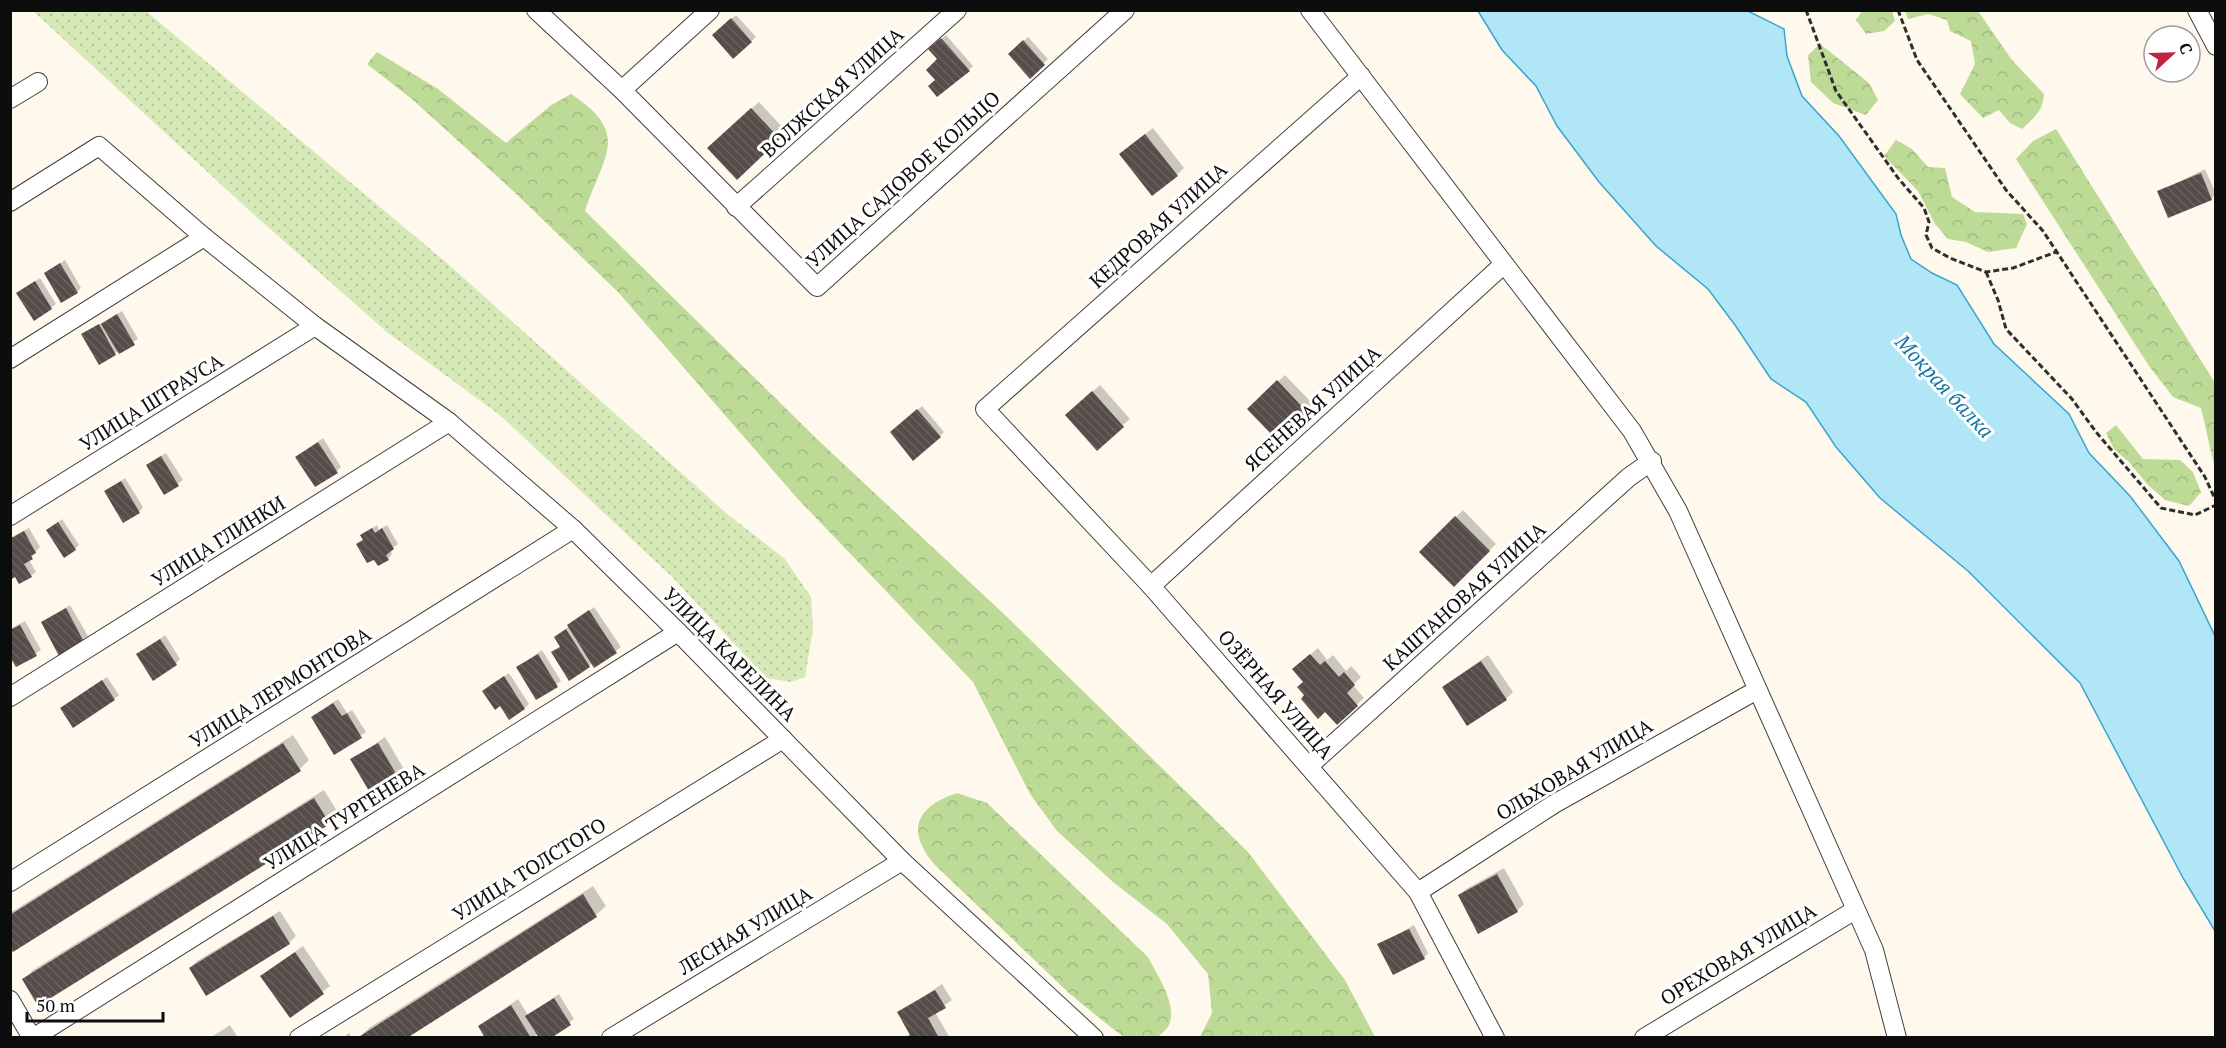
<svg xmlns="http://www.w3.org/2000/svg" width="2226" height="1048" viewBox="0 0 2226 1048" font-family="'PT Serif',serif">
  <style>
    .green { fill: url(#green-dots) }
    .forest { fill: url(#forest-crowns) }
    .water { fill: #b1e6f7; stroke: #38a5ce; stroke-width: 1.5 }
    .shadow { fill: #0003 }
    .building { fill: url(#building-back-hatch) }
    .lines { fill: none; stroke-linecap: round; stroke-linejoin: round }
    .minor-casing { stroke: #404040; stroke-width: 20 }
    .path { stroke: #2f2f2f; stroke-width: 3; stroke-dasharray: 6 3; stroke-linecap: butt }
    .minor { stroke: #fff; stroke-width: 18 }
    .labels { text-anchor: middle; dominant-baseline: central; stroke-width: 6; stroke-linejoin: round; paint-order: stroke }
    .street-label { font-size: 20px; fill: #0d0d0d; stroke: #fff }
    .water-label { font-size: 21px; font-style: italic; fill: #1575a0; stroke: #fff }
  </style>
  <defs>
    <pattern id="green-dots" width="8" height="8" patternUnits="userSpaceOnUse" patternTransform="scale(1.5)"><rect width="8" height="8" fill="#d7e9b7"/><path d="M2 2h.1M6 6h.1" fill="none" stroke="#b7c79c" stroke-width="1.8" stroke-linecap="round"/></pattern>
    <pattern id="forest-crowns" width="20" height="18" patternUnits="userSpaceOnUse" patternTransform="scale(1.5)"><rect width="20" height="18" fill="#bdda96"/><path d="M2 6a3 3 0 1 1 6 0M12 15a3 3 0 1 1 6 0" fill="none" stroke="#a1ba80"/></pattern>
    <pattern id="building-back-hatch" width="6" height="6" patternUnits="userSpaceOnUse" patternTransform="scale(1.5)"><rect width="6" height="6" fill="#564c49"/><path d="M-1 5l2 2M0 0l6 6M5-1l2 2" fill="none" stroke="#69615f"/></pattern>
  </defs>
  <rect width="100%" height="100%" fill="#fff9ed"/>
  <!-- green -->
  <path class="green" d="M33 11H146L448 264 726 513 785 559 811 597 813 629 805 677 791 682 766 678 673 578 501 416 388 333 251 212Z"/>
  <!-- forest -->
  <g class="forest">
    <path d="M1892 11 1895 21 1884 31 1866 34 1856 20 1862 11Z"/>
    <path d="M1905 11H1978L2012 60 2044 94C2043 111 2035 117 2022 129L2010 123 1999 110 1983 118 1960 94 1975 64 1971 41 1950 31 1947 20 1928 14 1908 19Z"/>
    <path d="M1820 44 1869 83 1878 100 1866 115 1833 103 1811 82 1808 55Z"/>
    <path d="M377 52 438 89 506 143 550 106 571 94C632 134 603 155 585 211L818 440 1006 616 1248 852 1345 980 1375 1037H1200L1212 1013 1208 974 1167 924 1113 882 1057 831 1030 794 973 682 797 498 618 292 511 189 413 100 367 64Z"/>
    <path d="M2056 129 2215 383V469L2201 408 2173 397 2149 366 2016 159 2033 141Z"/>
    <path d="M1896 140 1912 149 1928 167 1945 168 1952 197 1975 212 2023 214 2027 224 2016 248 1988 252 1966 242 1948 239 1935 224 1918 191 1884 156Z"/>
    <path d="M2116 425 2143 459 2180 460 2193 472 2201 492 2189 506 2165 500 2147 484 2129 462 2114 449 2106 433Z"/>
    <path d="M957 793 987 803 1148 957C1157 975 1178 1005 1169 1025 1167 1029 1162 1033 1159 1036L1124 1037 1108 1025 1070 994 935 865C906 831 915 807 957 793Z"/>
  </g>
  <!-- water -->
  <path class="water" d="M1478 11H1748L1784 29 1787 56 1802 96 1839 136 1896 214 1901 235 1911 259 1932 273 1957 285 1994 344 2069 414 2089 453 2130 496 2179 561 2215 636V931L2183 878 2080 683 1968 571 1880 498 1836 447 1806 402 1771 379 1735 325 1708 289 1656 246 1599 182 1557 126 1536 86 1502 50Z"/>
  <!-- shadow -->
  <g class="shadow">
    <path d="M736 15 756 37 733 57 714 35Z"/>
    <path d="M946 35 973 66 969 70 939 59 930 49Z"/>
    <path d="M1028 37 1048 59 1030 77 1010 54Z"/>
    <path d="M759 102 786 131 737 177 716 141Z"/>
    <path d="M1153 128 1184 168 1177 175 1128 147Z"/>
    <path d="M2205 169 2216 194 2211 199 2158 192Z"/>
    <path d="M65 260 81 288 77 292 45 274Z"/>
    <path d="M40 278 56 304 51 308 18 293Z"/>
    <path d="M122 311 138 339 100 363 83 334Z"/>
    <path d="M1285 375 1313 404 1288 428 1281 421 1249 409Z"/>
    <path d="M1100 385 1130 419 1097 448 1074 408Z"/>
    <path d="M922 406 944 432 940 436 896 428Z"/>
    <path d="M323 438 341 467 337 471 297 457Z"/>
    <path d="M166 453 183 480 165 493 152 461Z"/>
    <path d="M125 478 143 507 139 512 106 491Z"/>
    <path d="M1463 510 1496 544 1454 585 1421 552Z"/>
    <path d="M62 519 79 545 75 549 48 530Z"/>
    <path d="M377 525 379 530 387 525 398 544 390 550 392 554 388 559 374 558 357 545 364 539 362 535Z"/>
    <path d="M29 528 40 547 29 560 36 572 31 576 10 577V538Z"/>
    <path d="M70 605 88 636 60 654 43 622Z"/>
    <path d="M594 607 621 647 595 666 593 663 569 679 553 653 561 646 555 637Z"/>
    <path d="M25 621 41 650 17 665 10 654V629Z"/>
    <path d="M165 635 180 659 176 664 138 655Z"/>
    <path d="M1318 648 1327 660 1333 655 1346 671 1351 666 1361 677 1353 685 1364 698 1337 723 1306 695 1301 663Z"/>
    <path d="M542 650 561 681 537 698 518 667Z"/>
    <path d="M1488 655 1513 692 1506 699 1443 687Z"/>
    <path d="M509 673 529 704 525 708 489 686Z"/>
    <path d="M107 677 119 695 114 699 62 708Z"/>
    <path d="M338 699 347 713 352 710 366 732 335 753 313 717Z"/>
    <path d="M293 735 309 760 300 769 10 944V913Z"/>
    <path d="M385 737 411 781 404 788 352 760Z"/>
    <path d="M324 790 339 814 329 823 24 980 33 970Z"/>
    <path d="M1504 868 1524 904 1517 911 1459 896 1466 889Z"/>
    <path d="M593 886 606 906 596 915 404 1038 360 1037 369 1028Z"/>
    <path d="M280 911 296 936 289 943 190 968 197 961Z"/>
    <path d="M1414 925 1428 953 1424 958 1379 945Z"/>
    <path d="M303 946 330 986 290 1016 262 976Z"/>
    <path d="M942 984 952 1000 935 1012 950 1038H905L911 1033 899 1013Z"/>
    <path d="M559 994 574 1019 548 1038 538 1033 533 1038H487L480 1026 518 999 528 1015Z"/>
    <path d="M230 1025 238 1038H210Z"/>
    <path d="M349 1033 352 1038H343Z"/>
  </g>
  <!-- building -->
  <g class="building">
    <path d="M731 18 752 42 733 59 712 35Z"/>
    <path d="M941 38 970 71 937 97 928 86 935 80 926 70 937 59 928 49Z"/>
    <path d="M1023 40 1045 65 1030 79 1008 54Z"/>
    <path d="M751 108 780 139 737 180 707 148Z"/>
    <path d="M1145 134 1178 176 1152 196 1119 154Z"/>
    <path d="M2201 173 2212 200 2168 218 2157 191Z"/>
    <path d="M60 263 78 293 61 303 44 273Z"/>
    <path d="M35 281 52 309 34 321 16 293Z"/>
    <path d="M117 314 135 345 119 354 101 324Z"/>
    <path d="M99 324 116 355 99 365 81 334Z"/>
    <path d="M1277 380 1307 412 1288 430 1281 424 1271 434 1247 409Z"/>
    <path d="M1092 391 1124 427 1097 451 1065 415Z"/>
    <path d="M917 409 941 437 913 461 890 432Z"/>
    <path d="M318 442 338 473 315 487 295 457Z"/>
    <path d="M161 456 179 486 164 495 146 465Z"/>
    <path d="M121 481 140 513 123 523 104 491Z"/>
    <path d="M1455 516 1490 551 1454 587 1419 552Z"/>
    <path d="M58 522 76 550 64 558 46 530Z"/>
    <path d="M372 528 375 533 382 528 394 549 386 555 389 560 378 566 374 560 367 563 356 544 363 540 360 535Z"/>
    <path d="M24 531 36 553 31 556 33 559 24 564 32 577 19 584 15 577 10 580V539Z"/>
    <path d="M66 608 84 642 59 656 41 622Z"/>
    <path d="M589 610 617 653 594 668 567 625Z"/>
    <path d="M20 625 37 656 16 667 10 657V630Z"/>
    <path d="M566 629 590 667 569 681 551 652 560 647 554 637Z"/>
    <path d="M160 639 177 665 153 681 136 654Z"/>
    <path d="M538 654 558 687 536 700 516 667Z"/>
    <path d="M1310 654 1320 665 1325 661 1339 677 1344 672 1355 685 1347 693 1358 706 1337 725 1325 712 1318 719 1301 699 1304 695 1297 687 1303 682 1292 669Z"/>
    <path d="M1481 661 1507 700 1467 726 1442 687Z"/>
    <path d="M504 676 525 709 509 720 500 706 495 710 482 691Z"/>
    <path d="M102 680 115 700 73 728 60 708Z"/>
    <path d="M333 703 342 716 347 713 362 738 334 755 311 717Z"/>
    <path d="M283 743 301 771 13 952 10 947V915Z"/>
    <path d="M378 743 405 789 378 806 350 759Z"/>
    <path d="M314 798 330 824 38 1006 22 979Z"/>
    <path d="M1497 874 1518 912 1478 934 1458 895Z"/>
    <path d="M583 894 597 917 407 1038H357Z"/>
    <path d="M273 916 290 944 206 996 189 968Z"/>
    <path d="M1409 929 1425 959 1393 975 1377 944Z"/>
    <path d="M295 952 324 994 290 1018 260 976Z"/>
    <path d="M935 990 946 1008 928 1018 939 1038H906L910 1035 897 1012Z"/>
    <path d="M554 998 571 1025 551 1038H539L525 1016Z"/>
    <path d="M511 1005 531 1038H485L478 1026Z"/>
  </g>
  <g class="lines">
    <!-- minor casing -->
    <g class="minor-casing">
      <g id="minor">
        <path d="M536 10 622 90 817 287 1125 10"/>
        <path d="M1310 10 1632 431 1678 511 1874 950 1897 1038"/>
        <path d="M2197 10 2216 46"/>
        <path d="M1361 76 985 409 1151 586 1418 892 1495 1038"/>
        <path d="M622 90 710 10"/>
        <path d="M10 99 38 82"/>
        <path d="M10 202 99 146 204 237 315 326 449 422 573 529 678 632 902 861 1094 1038"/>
        <path d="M736 207 957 10"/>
        <path d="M10 359 204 237"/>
        <path d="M10 516 315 326"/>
        <path d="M1151 586 1504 264"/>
        <path d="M10 697 449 422"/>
        <path d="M1309 766 1629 477 1652 461"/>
        <path d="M10 882 573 529"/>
        <path d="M1418 892 1554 804 1757 690"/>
        <path d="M10 1000 32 1038"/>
        <path d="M33 1038 678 632"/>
        <path d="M299 1038 783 739"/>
        <path d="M611 1038 902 861"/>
        <path d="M1644 1038 1855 910"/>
      </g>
    </g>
    <!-- path -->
    <g class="path">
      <path d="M1806 10 1836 91 1898 178 1924 208 1929 222 1926 235 1932 248 1950 258 1986 272 2013 268 2056 252"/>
      <path d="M1898 10 1917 60 2006 190 2043 231 2205 477 2216 501"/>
      <path d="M1986 272 1998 300 2006 329 2072 399 2096 432 2161 508 2195 515 2216 505"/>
    </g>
    <!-- minor -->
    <use href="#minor" class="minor"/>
  </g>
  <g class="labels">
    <!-- street labels -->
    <g class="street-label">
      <text transform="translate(832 92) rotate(-42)">ВОЛЖСКАЯ УЛИЦА</text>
      <text transform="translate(903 179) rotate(-42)">УЛИЦА САДОВОЕ КОЛЬЦО</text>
      <text transform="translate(1158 225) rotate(-42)">КЕДРОВАЯ УЛИЦА</text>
      <text transform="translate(151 402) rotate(-32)">УЛИЦА ШТРАУСА</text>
      <text transform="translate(1312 408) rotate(-42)">ЯСЕНЕВАЯ УЛИЦА</text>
      <text transform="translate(218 541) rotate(-32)">УЛИЦА ГЛИНКИ</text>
      <text transform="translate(1464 596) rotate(-42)">КАШТАНОВАЯ УЛИЦА</text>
      <text transform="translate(730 654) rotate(45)">УЛИЦА КАРЕЛИНА</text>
      <text transform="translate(280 687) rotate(-32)">УЛИЦА ЛЕРМОНТОВА</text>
      <text transform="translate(1276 694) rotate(49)">ОЗЁРНАЯ УЛИЦА</text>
      <text transform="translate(1574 769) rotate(-31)">ОЛЬХОВАЯ УЛИЦА</text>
      <text transform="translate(344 816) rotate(-32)">УЛИЦА ТУРГЕНЕВА</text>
      <text transform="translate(529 869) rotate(-32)">УЛИЦА ТОЛСТОГО</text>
      <text transform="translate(745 930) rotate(-31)">ЛЕСНАЯ УЛИЦА</text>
      <text transform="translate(1738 954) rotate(-31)">ОРЕХОВАЯ УЛИЦА</text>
    </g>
    <!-- water labels -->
    <g class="water-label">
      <text transform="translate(1945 386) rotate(47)">Мокрая балка</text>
    </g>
  </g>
  <!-- border -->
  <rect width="2226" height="1048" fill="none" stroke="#0d0d0d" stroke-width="24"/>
  <!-- north arrow -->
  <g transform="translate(2172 54) rotate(68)"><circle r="28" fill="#ffffff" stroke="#9e9e9e" stroke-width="1.5"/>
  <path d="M0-4.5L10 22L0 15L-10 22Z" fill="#be243f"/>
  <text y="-9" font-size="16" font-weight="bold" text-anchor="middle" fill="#0d0d0d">С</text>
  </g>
  <!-- scale -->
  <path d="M27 1012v9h136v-9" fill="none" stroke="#0d0d0d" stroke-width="3"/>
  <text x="36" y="1012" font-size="18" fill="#0d0d0d" stroke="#ffffff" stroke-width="4.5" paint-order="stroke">50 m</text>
</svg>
